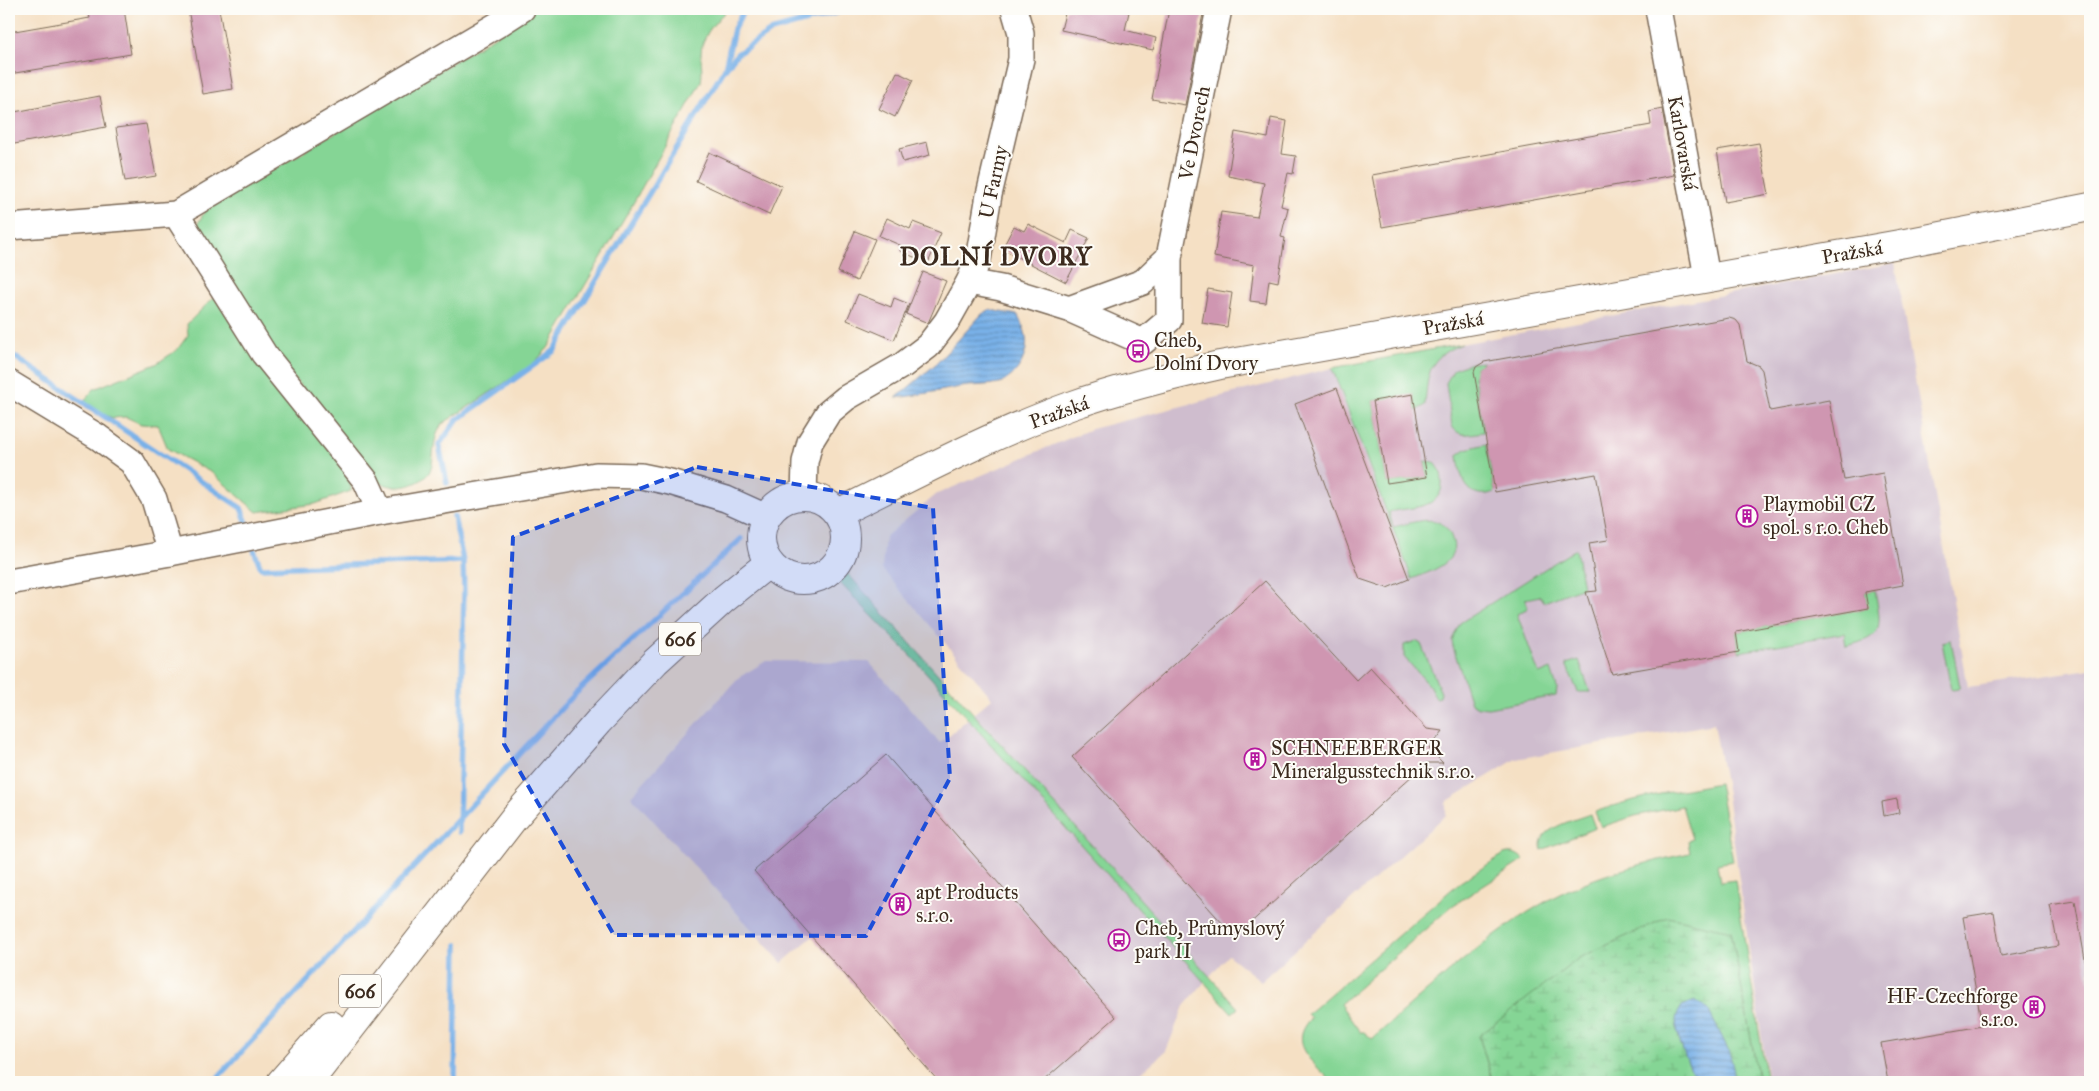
<svg xmlns="http://www.w3.org/2000/svg" width="2099" height="1091" viewBox="0 0 2099 1091" font-family="'IM FELL Great Primer',serif">
  <style>
    .industrial { fill: #cfbdce }
    .green { fill: #85d595; stroke: #60805a }
    .wetland { fill: url(#wetland-marsh); stroke: #60805a }
    .water { fill: url(#water-rules); stroke: #5a6e83 }
    .lines { fill: none; stroke-linecap: round; stroke-linejoin: round }
    .stream { stroke: #79b1e8; stroke-width: 5.5 }
    .building { fill: #cf96b1 }
    .minor-casing { stroke: #7c6a58; stroke-width: 28 }
    .major-casing { stroke: #7c6a58; stroke-width: 30 }
    .highway-casing { stroke: #7c6a58; stroke-width: 30 }
    .minor { stroke: #fff; stroke-width: 25 }
    .major { stroke: #fff; stroke-width: 28 }
    .highway { stroke: #fff; stroke-width: 28 }
    .marked { fill: #1d4ed8; fill-opacity: 0.2; stroke: #1d4ed8; stroke-width: 4; stroke-dasharray: 10 6; stroke-linejoin: round }
    .labels { text-anchor: middle; dominant-baseline: central; stroke-width: 4; stroke-linejoin: round; paint-order: stroke }
    .shield { fill: #fdfcf7; stroke: #75695f; stroke-width: 1 }
    .shield-label { font-size: 19px; font-weight: bold; fill: #3b2a1e }
    .street-label { font-size: 20px; fill: #3b2a1e; stroke: #fdfcf7 }
    .poi-label { font-size: 20px; fill: #3b2a1e; stroke: #fdfcf7; text-anchor: start }
    .district-label { font-size: 25px; font-weight: bold; letter-spacing: 1px; fill: #3b2a1e; stroke: #fdfcf7 }
  </style>
  <defs>
    <pattern id="wetland-marsh" width="20" height="14" patternUnits="userSpaceOnUse" patternTransform="scale(1.25)"><rect width="20" height="14" fill="#85d595"/><path d="M1 5h8M5 5V1M11 12h8M15 12V8" fill="none" stroke="#74b780"/></pattern>
    <pattern id="water-rules" width="6" height="5" patternUnits="userSpaceOnUse" patternTransform="scale(1.25)"><rect width="6" height="5" fill="#79b1e8"/><path d="M0 2.5h6" fill="none" stroke="#6490bb"/></pattern>
  </defs>
  <rect width="100%" height="100%" fill="#fdfcf7"/>
  <filter id="ink" filterUnits="userSpaceOnUse"><feTurbulence type="fractalNoise" baseFrequency=".02" numOctaves="2"/><feDisplacementMap in="SourceGraphic" scale="10" xChannelSelector="R" yChannelSelector="G"/><feConvolveMatrix kernelMatrix="1 2 1 2 8 2 1 2 1" color-interpolation-filters="sRGB"/></filter>
  <filter id="wash" filterUnits="userSpaceOnUse"><feTurbulence type="fractalNoise" baseFrequency=".0096" numOctaves="4" result="noise"/><feDisplacementMap in="SourceGraphic" scale="20" xChannelSelector="R" yChannelSelector="G"/><feGaussianBlur stdDeviation="1.12" result="paint"/><feColorMatrix in="noise" values="0 0 0 0 0 0 0 0 0 0 0 0 0 0 0 0 0 1.4 0 .05"/><feComposite in="paint" operator="in"/></filter>
  <g filter="url(#wash)">
    <rect width="100%" height="100%" fill="#f5e0c4"/>
    <!-- industrial -->
    <path class="industrial" d="M1895 263 1968 687 2090 669V1082H1768L1727 794 1714 724 1516 759 1446 802V815L1261 981 1228 955 1184 1006 1166 1051 1130 1082H939L812 937 782 963 631 796 738 678 766 661 869 662 940 743 992 698 882 569 885 537 937 494 1091 429 1332 368Z"/>
    <!-- green -->
    <g class="green">
      <path d="M536 9H725L724 13C713 24 701 38 701 54 701 65 703 71 701 82L626 216 548 348 532 365 442 424C433 438 434 450 432 465 430 479 411 487 398 487 392 487 385 484 378 483L264 341 197 225 205 211 478 47Z"/>
      <path d="M214 297 345 470 351 486V491L315 504 257 512 212 473 168 449 158 425 141 424 126 417 113 418 96 412 84 401 94 389 156 364 177 350 188 335 187 324Z"/>
      <path d="M1462 344C1428 357 1428 372 1425 405L1416 411 1413 395 1373 401 1387 483 1427 477 1425 461 1434 462C1440 468 1442 474 1442 483 1442 510 1408 507 1389 512L1393 527C1405 525 1422 518 1435 521 1442 523 1448 528 1451 536 1464 563 1428 572 1412 579L1332 368Z"/>
      <path d="M1484 362 1476 367 1474 377 1484 432C1472 433 1459 439 1452 426L1446 383 1454 369 1472 363Z"/>
      <path d="M1486 444 1495 492C1467 502 1460 478 1458 455L1466 449Z"/>
      <path d="M1576 549 1583 587 1544 602 1540 596 1525 599 1528 608 1517 614 1539 674 1551 669 1557 688 1556 696 1488 708 1478 707 1471 703 1453 647 1452 640 1460 623Z"/>
      <path d="M848 574 1238 1008 1232 1013 914 659 839 582Z"/>
      <path d="M1875 590C1881 626 1886 637 1846 646L1844 633 1739 652 1736 632 1867 608 1865 592Z"/>
      <path d="M1951 640 1960 687 1958 689 1952 690 1951 689 1942 642Z"/>
      <path d="M1416 641 1421 644 1441 693 1440 697 1436 698 1429 685 1404 657V645Z"/>
      <path d="M1579 660 1590 692H1578L1566 664Z"/>
      <path d="M1719 783 1733 861 1717 864 1720 882 1735 880 1767 1082H1759L1731 931 1479 1036 1493 1082H1332C1313 1062 1285 1044 1311 1018L1307 1014 1459 883 1504 854C1512 851 1518 854 1524 860L1452 906 1340 1004 1360 1032H1364L1372 1039C1430 989 1485 935 1552 898 1595 875 1643 863 1690 853L1688 841 1692 839 1682 806 1635 816 1601 827 1595 812C1635 797 1677 791 1719 783Z"/>
      <path d="M1590 814 1595 828 1542 850C1534 829 1575 820 1590 814Z"/>
    </g>
    <!-- wetland -->
    <path class="wetland" d="M1668 917 1731 931 1759 1082H1493L1479 1036 1579 958Z"/>
    <!-- water -->
    <g class="water">
      <path d="M990 310 1018 315C1021 322 1025 329 1026 337 1029 354 1017 378 999 383 986 386 973 385 960 387 939 391 918 395 896 398L937 363 982 314Z"/>
      <path d="M1695 1001 1706 1007 1709 1011C1719 1033 1736 1057 1734 1082H1697C1689 1068 1676 1037 1676 1021 1676 1016 1679 1011 1682 1006Z"/>
    </g>
    <g class="lines">
      <!-- stream -->
      <g class="stream">
        <path d="M725 68 734 29 744 9"/>
        <path d="M9 353 241 508 247 523"/>
        <path d="M447 483 439 445 457 420 554 351 724 70 737 54 771 31 849 9"/>
        <path d="M454 516 463 561 464 590 459 832"/>
        <path d="M254 550 261 568 463 561"/>
        <path d="M219 1076 574 695 741 539"/>
        <path d="M455 1082 457 945"/>
      </g>
    </g>
    <g id="blocks">
      <!-- building -->
      <g class="building">
        <path d="M96 9H124L131 54 9 74V32L90 18 88 10Z"/>
        <path d="M188 9H219L233 89 203 94Z"/>
        <path d="M1066 9H1114L1129 12 1125 30 1156 38 1153 50 1061 30Z"/>
        <path d="M1169 9H1204L1185 105 1152 99Z"/>
        <path d="M897 72 913 80 895 117 879 109Z"/>
        <path d="M100 96 106 127 9 145V113Z"/>
        <path d="M1662 109 1674 175 1382 227 1372 175 1651 125 1649 112Z"/>
        <path d="M1271 118 1287 121 1282 154 1296 156 1293 174 1288 173 1281 206 1288 208 1281 237 1285 238 1278 282 1269 280 1266 303 1250 301 1254 265 1214 257 1221 212 1257 217 1264 183 1228 176 1235 132 1268 138Z"/>
        <path d="M146 124 156 176 125 181 116 128Z"/>
        <path d="M927 142 930 155 903 162 899 149Z"/>
        <path d="M1759 143 1769 194 1725 202 1717 150Z"/>
        <path d="M709 152 782 186 769 215 696 181Z"/>
        <path d="M887 218 910 229 913 222 941 233 928 263 900 251 902 246 879 236Z"/>
        <path d="M1028 224 1066 243 1072 230 1089 238 1066 282 1002 249 1014 226 1024 231Z"/>
        <path d="M855 231 875 239 857 281 838 272Z"/>
        <path d="M923 272 946 281 928 323 906 314Z"/>
        <path d="M1208 289 1232 293 1227 327 1202 323Z"/>
        <path d="M858 294 891 307 894 298 909 304 894 340 847 320Z"/>
        <path d="M1729 318 1736 320 1740 325 1747 361 1759 366 1762 370 1770 411 1829 400 1844 480 1883 473 1903 585 1865 592 1868 608 1736 632 1739 652 1612 674 1586 592 1597 591 1589 543 1608 540 1596 474 1495 492 1474 372 1476 367 1484 362Z"/>
        <path d="M1337 388 1409 579 1387 588 1360 579 1295 404Z"/>
        <path d="M1413 394 1427 477 1387 483 1373 401Z"/>
        <path d="M1265 581 1356 680 1370 667 1427 729 1443 731 1429 749 1443 763H1426L1235 937 1072 757Z"/>
        <path d="M886 755 1116 1017 1042 1082H939L754 871Z"/>
        <path d="M1897 799 1899 813 1884 816 1882 802Z"/>
        <path d="M2075 901 2090 989V1077L2061 1082H1888L1881 1043 1982 1026 1963 917 1994 912 2001 956 2058 946 2050 905Z"/>
      </g>
    </g>
  </g>
  <g filter="url(#ink)">
    <use href="#blocks" fill-opacity="0" stroke="#7c6a58" stroke-width="1"/>
    <g class="lines">
      <!-- minor casing -->
      <g class="minor-casing">
        <g id="minor">
          <path d="M1658 9 1707 277"/>
          <path d="M176 214 264 354 366 481 380 512"/>
          <path d="M9 227 176 214 497 25 522 9"/>
          <path d="M1169 257 1219 9"/>
          <path d="M969 282 1001 288 1069 309 1143 342 1169 320V257L1143 282 1069 309"/>
          <path d="M9 383 98 437 132 462 154 499 170 553"/>
          <path d="M804 495 805 462 810 442 828 413 846 398 903 365 928 346 947 321 969 282 978 260 989 195 1021 59V33L1014 9"/>
          <path d="M9 582 170 553 380 512 596 475 641 476 670 482 726 499 766 517"/>
        </g>
      </g>
      <!-- major casing -->
      <g class="major-casing">
        <g id="major">
          <circle cx="803" cy="538" r="42"/>
          <path d="M838 513C915 475 992 434 1073 405 1121 388 1170 376 1220 365L1905 243 2090 207"/>
        </g>
      </g>
      <!-- highway casing -->
      <g class="highway-casing">
        <g id="highway">
          <path d="M281 1082 331 1025"/>
          <path d="M309 1082 514 818 598 722 655 662 724 599 769 563"/>
        </g>
      </g>
      <!-- minor -->
      <use href="#minor" class="minor"/>
      <!-- major -->
      <use href="#major" class="major"/>
      <!-- highway -->
      <use href="#highway" class="highway"/>
    </g>
  </g>
  <!-- marked area -->
  <path class="marked" d="M697 467 933 508 950 778 866 936 614 935 504 744 513 537Z"/>
  <!-- icons -->
  <defs>
    <g id="bus-ring" transform="scale(1.125)"><circle r="9.5" fill="#fdfcf7" stroke="#b5179e" stroke-width="1.5"/><path d="M-5-6H5V4H4V6H2V4H-2V6H-4V4H-5ZM-3.5-4V0h7V-4ZM-3.5 1.2v1.5H-2V1.2ZM2 1.2v1.5H3.5V1.2Z" fill="#b5179e"/></g>
    <g id="building-ring" transform="scale(1.125)"><circle r="9.5" fill="#fdfcf7" stroke="#b5179e" stroke-width="1.5"/><path d="M-4-6H4V6H1V3H-1V6H-4ZM-2.5-4.3h1.7v1.8h-1.7ZM.8-4.3h1.7v1.8H.8ZM-2.5-1h1.7V.8h-1.7ZM.8-1h1.7V.8H.8Z" fill="#b5179e"/></g>
  </defs>
  <g fill-rule="evenodd">
    <use href="#bus-ring" x="1138" y="351"/>
    <use href="#building-ring" x="1747" y="516"/>
    <use href="#building-ring" x="1255" y="759"/>
    <use href="#building-ring" x="900" y="904"/>
    <use href="#bus-ring" x="1119" y="940"/>
    <use href="#building-ring" x="2034" y="1007"/>
  </g>
  <g class="labels">
    <!-- shield labels -->
    <g class="shield">
      <rect x="659" y="622.5" width="42" height="33" rx="4"/>
      <rect x="339" y="974.5" width="42" height="33" rx="4"/>
    </g>
    <g class="shield-label">
      <text x="680" y="639">606</text>
      <text x="360" y="991">606</text>
    </g>
    <!-- street labels -->
    <g class="street-label">
      <text transform="translate(1194 133) rotate(-79)">Ve Dvorech</text>
      <text transform="translate(1683 143) rotate(80)">Karlovarská</text>
      <text transform="translate(993 182) rotate(-78)">U Farmy</text>
      <text transform="translate(1852 252) rotate(-10)">Pražská</text>
      <text transform="translate(1453 323) rotate(-10)">Pražská</text>
      <text transform="translate(1059 412) rotate(-20)">Pražská</text>
    </g>
    <!-- poi labels -->
    <g class="poi-label">
      <text x="1154" y="340">Cheb,<tspan x="1154" dy="23">Dolní Dvory</tspan></text>
      <text x="1763" y="504">Playmobil CZ<tspan x="1763" dy="23">spol. s r.o. Cheb</tspan></text>
      <text x="1271" y="748">SCHNEEBERGER<tspan x="1271" dy="23">Mineralgusstechnik s.r.o.</tspan></text>
      <text x="916" y="892">apt Products<tspan x="916" dy="23">s.r.o.</tspan></text>
      <text x="1135" y="928">Cheb, Průmyslový<tspan x="1135" dy="23">park II</tspan></text>
      <text x="2018" y="996" text-anchor="end">HF-Czechforge<tspan x="2018" dy="23">s.r.o.</tspan></text>
    </g>
    <!-- district labels -->
    <g class="district-label">
      <text x="996" y="256">DOLNÍ DVORY</text>
    </g>
  </g>
  <!-- margin -->
  <rect width="2099" height="1091" fill="none" stroke="#fdfcf7" stroke-width="30"/>
</svg>
